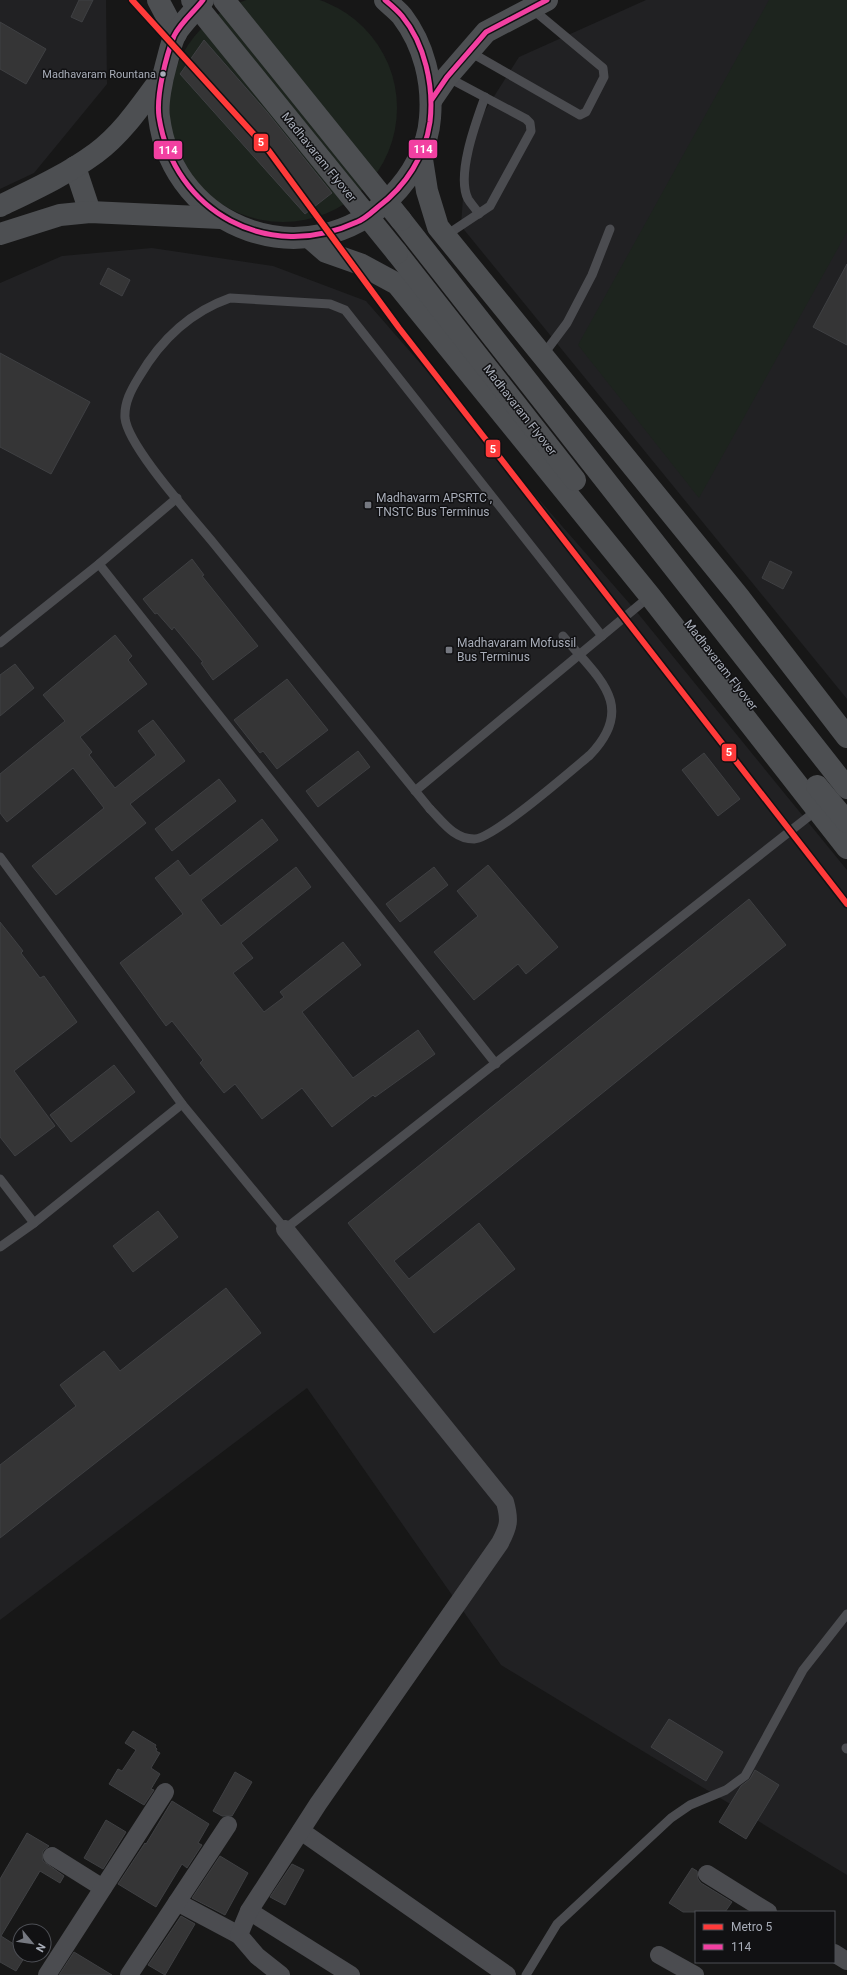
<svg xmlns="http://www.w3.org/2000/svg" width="847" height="1975" viewBox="0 0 847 1975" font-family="Roboto,sans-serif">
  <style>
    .built { fill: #212123 }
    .green { fill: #1d241e }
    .building { fill: #353536; stroke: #3f4043 }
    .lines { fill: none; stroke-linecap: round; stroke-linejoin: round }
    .service { stroke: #4b4c50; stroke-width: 9 }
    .minor { stroke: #4b4c50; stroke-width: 18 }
    .primary { stroke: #4d4f52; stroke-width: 22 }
    .service-bridge { stroke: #4b4c50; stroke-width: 9 }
    .primary-bridge { stroke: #4d4f52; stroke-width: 22 }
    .bus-1-casing { stroke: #111113; stroke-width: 8 }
    .bus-1 { stroke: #f240a1; stroke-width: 5 }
    .metro-1-casing { stroke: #111113; stroke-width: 9 }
    .metro-1 { stroke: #ff3a3a; stroke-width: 6 }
    .bus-dot { fill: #a8adb8; stroke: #111113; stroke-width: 1.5 }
    .poi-dot { fill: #757880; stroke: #111113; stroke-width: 1.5 }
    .labels { text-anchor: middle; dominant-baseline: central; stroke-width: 3; stroke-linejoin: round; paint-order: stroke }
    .bus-label { font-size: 11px; fill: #a8adb8; stroke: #111113; text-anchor: end }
    .street-label { font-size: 12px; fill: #a8adb8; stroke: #111113 }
    .poi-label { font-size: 12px; fill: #a8adb8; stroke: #111113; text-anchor: start }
    .line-badge { stroke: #111113; stroke-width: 1.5 }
    .badge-label { font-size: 11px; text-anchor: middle; font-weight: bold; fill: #fff }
  </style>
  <rect width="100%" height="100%" fill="#171717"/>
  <!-- built -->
  <g class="built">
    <path d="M0 0H106L107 84 34 173 0 189Z"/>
    <path d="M646 0H847V699L461 226 467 139 519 57Z"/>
    <path d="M152 248 273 266 366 301 636 611 847 870V1875L501 1665 307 1388 0 1620V283L62 256Z"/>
  </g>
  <!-- green -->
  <g class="green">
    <circle cx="283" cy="108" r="114"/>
    <path d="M769 0H847V232L699 498 578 345Z"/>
  </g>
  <!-- building -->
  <g class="building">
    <path d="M79 0H93L82 22 71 17Z"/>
    <path d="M0 22 46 49 26 84 0 69Z"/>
    <path d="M204 40 267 112 332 193 305 214 180 74Z"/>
    <path d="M847 264V345L813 327Z"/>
    <path d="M108 268 130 280 122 296 100 284Z"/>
    <path d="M0 353 90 402 51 474 0 447Z"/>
    <path d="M192 559 204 575 202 576 258 646 213 680 201 663 203 662 174 627 172 630 157 613 155 614 143 599Z"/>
    <path d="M770 561 792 572 783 589 762 578Z"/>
    <path d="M115 635 132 656 128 660 147 684 80 737 92 752 89 755 115 788 156 755 138 731 153 720 185 761 130 804 146 823 56 895 32 866 104 808 73 768 7 822 0 813V774L65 721 43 695Z"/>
    <path d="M15 664 34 688 0 716V675Z"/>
    <path d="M287 679 328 730 277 769 263 751 260 753 234 720Z"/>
    <path d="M358 751 370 767 318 807 306 791Z"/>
    <path d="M704 753 740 799 718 816 682 770Z"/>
    <path d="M219 779 236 801 172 851 155 829Z"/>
    <path d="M262 819 278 840 201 900 221 926 296 867 311 887 241 943 253 958 233 973 264 1012 284 997 280 992 343 942 361 965 302 1012 353 1078 418 1030 435 1054 375 1097 373 1095 332 1127 302 1088 262 1119 235 1084 224 1093 200 1063 203 1060 172 1021 166 1026 120 963 183 914 155 878 178 860 190 876Z"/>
    <path d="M488 865 558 947 526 974 518 964 474 1000 434 952 478 916 457 891Z"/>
    <path d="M434 867 448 885 400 922 386 904Z"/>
    <path d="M749 899 786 945 394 1261 409 1279 479 1223 515 1269 434 1333 348 1223Z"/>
    <path d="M0 922 23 951 21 953 40 978 44 976 77 1022 14 1071 55 1126 15 1156 0 1137Z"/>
    <path d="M114 1065 135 1092 71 1142 50 1115Z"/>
    <path d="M158 1211 178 1237 133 1272 113 1246Z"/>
    <path d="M226 1288 261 1333 0 1538V1465L76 1406 60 1385 104 1351 120 1371Z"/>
    <path d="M669 1719 723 1752 706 1781 651 1747Z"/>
    <path d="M133 1731 156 1745 155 1747 157 1749 156 1751 160 1753 151 1768 160 1774 151 1789 154 1790 144 1805 109 1784 118 1769 122 1771 136 1750 125 1743Z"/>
    <path d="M755 1770 779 1785 746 1839 719 1822 741 1786 750 1779Z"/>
    <path d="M235 1772 252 1782 232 1816H222L213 1811Z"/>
    <path d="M172 1801 209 1824 198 1843 202 1845 187 1868 182 1864 156 1907 118 1884 145 1843 146 1844Z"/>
    <path d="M106 1820 126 1832 103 1869 84 1858Z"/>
    <path d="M27 1833 49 1846 43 1851V1861L64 1876 60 1883 40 1871 1 1936 20 1948V1955H26L16 1971 0 1962V1879Z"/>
    <path d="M220 1856 248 1873 225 1915 192 1898Z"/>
    <path d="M292 1864 304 1870 285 1905 270 1897Z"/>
    <path d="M692 1868 697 1871 698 1879 701 1883 732 1902 725 1912H683L669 1903Z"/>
    <path d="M181 1916 195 1924 165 1975 148 1965Z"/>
    <path d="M74 1952 112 1975H59Z"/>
  </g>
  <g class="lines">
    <!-- service -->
    <g class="service">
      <path d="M470 52 580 115 586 112 604 77 603 68 531 8"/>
      <path d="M479 214C476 209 471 204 468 199 456 175 476 122 485 97"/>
      <path d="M445 236 490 206 531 131 530 123 526 119 447 77"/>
      <path d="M543 355 567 323 592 275 610 229"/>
      <path d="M99 564 496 1064"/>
      <path d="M0 643 99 564 177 498"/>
      <path d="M415 791 650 596"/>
      <path d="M430 809C358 721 287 633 215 545 194 519 128 447 125 418 124 403 131 390 139 377 160 341 190 312 230 298L330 304 345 310 602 636"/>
      <path d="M0 857 182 1104 285 1229 817 810"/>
      <path d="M0 1179 34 1223"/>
      <path d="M0 1247 34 1223 182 1104"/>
      <path d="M846 1748 847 1749"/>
      <path d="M526 1975 557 1924 671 1818 690 1805 726 1790 745 1776 803 1670 847 1614"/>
    </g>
    <!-- minor -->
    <g class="minor">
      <path d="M301 1831 507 1975"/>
      <path d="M52 1856 103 1888"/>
      <path d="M707 1874 768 1912"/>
      <path d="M177 1902 239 1935"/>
      <path d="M249 1911 351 1975"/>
      <path d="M834 1953 847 1961"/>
      <path d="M659 1955 695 1975"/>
      <path d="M47 1975 165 1792"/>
      <path d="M129 1975 228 1825"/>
      <path d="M281 1975 257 1956 239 1935 249 1911 318 1804 500 1543C509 1526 510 1520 505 1502L285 1229"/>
    </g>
    <!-- primary -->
    <g class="primary">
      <path d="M158 0 176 34"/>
      <path d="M203 0C195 11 183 22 176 33 171 42 169 55 166 65 162 79 157 103 159 117 173 232 310 278 391 197 412 176 428 147 430 118 433 82 424 45 402 16 397 10 390 5 385 0"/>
      <path d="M432 99 447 77 486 32 547 0"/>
      <path d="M421 153 427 191 438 227 739 597 847 737"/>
      <path d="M75 167 90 212"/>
      <path d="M0 206C33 190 66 175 96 153 123 133 142 104 162 77"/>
      <path d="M401 220 847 788"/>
      <path d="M0 234 60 215 90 212 221 218"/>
      <path d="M310 238 326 252 360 264 397 284 650 596 847 848"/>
      <path d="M397 253 575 480"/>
      <path d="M817 786 847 822"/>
    </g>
    <!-- service-bridge -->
    <path class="service-bridge" d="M430 809C443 822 454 839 474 839 492 840 572 770 590 755 638 705 597 677 563 636"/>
    <!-- primary-bridge -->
    <g class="primary-bridge">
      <path d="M192 0 397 253"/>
      <path d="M224 0 401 220"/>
    </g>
    <!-- bus-1 casing -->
    <g class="bus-1-casing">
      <g id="bus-1">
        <path d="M203 0C194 12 181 22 174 36 166 56 156 95 159 117 174 213 269 263 357 222 365 219 372 212 378 207 406 186 425 156 430 122 434 86 425 44 402 16 397 10 391 5 385 0"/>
        <path d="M432 99 447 77 486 32 547 0"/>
      </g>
    </g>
    <!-- bus-1 -->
    <use href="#bus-1" class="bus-1"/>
    <!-- metro-1 casing -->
    <g class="metro-1-casing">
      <path id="metro-1" d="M132 0 269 151 399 328 847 904"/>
    </g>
    <!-- metro-1 -->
    <use href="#metro-1" class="metro-1"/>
  </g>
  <!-- markers -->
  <circle class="bus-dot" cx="163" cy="74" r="3.5"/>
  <g class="poi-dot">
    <rect x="364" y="501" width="8" height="8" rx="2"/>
    <rect x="445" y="646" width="8" height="8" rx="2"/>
  </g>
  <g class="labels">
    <!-- bus labels -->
    <g class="bus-label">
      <text x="156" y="74">Madhavaram Rountana</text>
    </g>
    <!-- street labels -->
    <g class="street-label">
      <text transform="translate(319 157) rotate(51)">Madhavaram Flyover</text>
      <text transform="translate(520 410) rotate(52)">Madhavaram Flyover</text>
      <text transform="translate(721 665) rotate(52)">Madhavaram Flyover</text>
    </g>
    <!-- poi labels -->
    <g class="poi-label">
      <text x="376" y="498">Madhavarm APSRTC ,<tspan x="376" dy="14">TNSTC Bus Terminus</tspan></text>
      <text x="457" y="643">Madhavaram Mofussil<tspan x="457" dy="14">Bus Terminus</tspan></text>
    </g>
  </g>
  <g class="line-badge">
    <rect x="253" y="133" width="16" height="19" rx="4" fill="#ff3a3a"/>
    <rect x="408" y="139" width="30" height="20" rx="4" fill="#f240a1"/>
    <rect x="153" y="140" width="30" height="20" rx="4" fill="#f240a1"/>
    <rect x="485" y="439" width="16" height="19" rx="4" fill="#ff3a3a"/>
    <rect x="721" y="743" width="16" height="19" rx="4" fill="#ff3a3a"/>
  </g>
  <g class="badge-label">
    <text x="261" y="146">5</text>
    <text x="423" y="153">114</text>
    <text x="168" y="154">114</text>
    <text x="493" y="453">5</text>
    <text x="729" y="756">5</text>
  </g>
  <!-- legend -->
  <rect x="695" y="1911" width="140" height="52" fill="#111113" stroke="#4d4f55"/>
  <rect x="703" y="1924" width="20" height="6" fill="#ff3a3a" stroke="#4d4f55"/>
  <text x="731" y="1931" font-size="12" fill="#a8adb8">Metro 5</text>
  <rect x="703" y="1944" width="20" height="6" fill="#f240a1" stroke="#4d4f55"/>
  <text x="731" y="1951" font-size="12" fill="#a8adb8">114</text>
  <!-- north arrow -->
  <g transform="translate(32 1943) rotate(119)"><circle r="19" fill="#111113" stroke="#4d4f55"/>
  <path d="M0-3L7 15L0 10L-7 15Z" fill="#757880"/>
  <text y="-6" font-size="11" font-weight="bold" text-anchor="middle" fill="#a8adb8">N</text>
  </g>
</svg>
